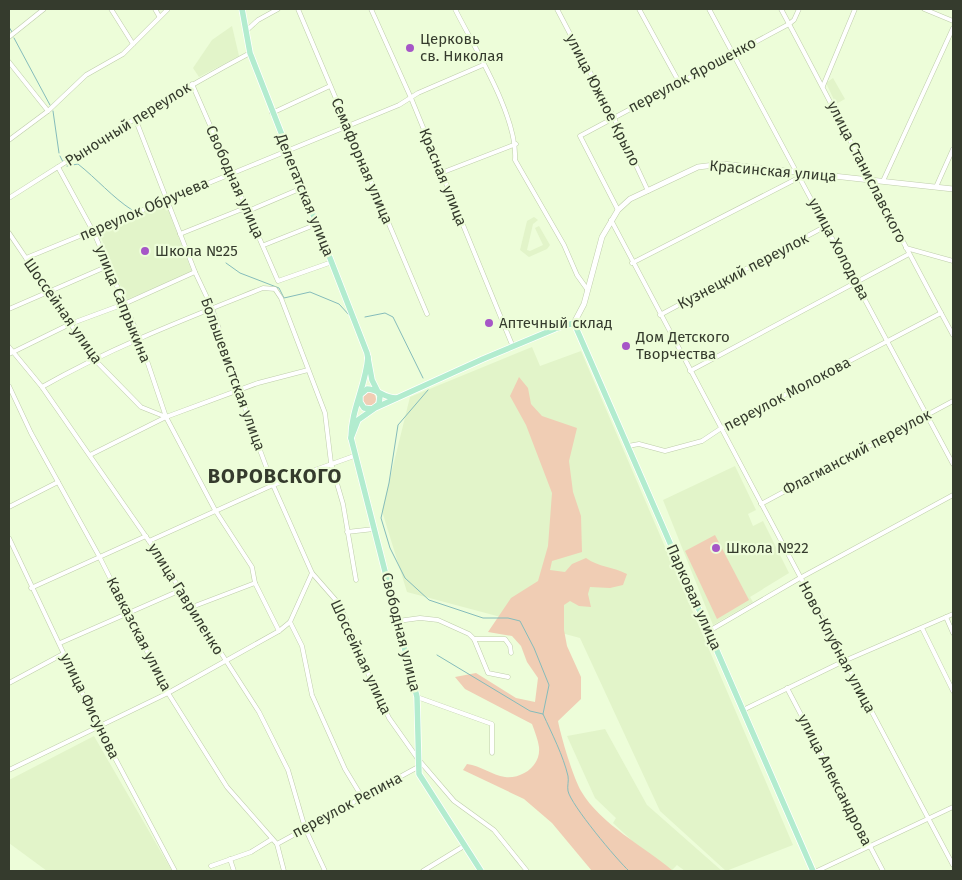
<svg xmlns="http://www.w3.org/2000/svg" width="962" height="880" viewBox="0 0 962 880" font-family="'Fira Sans',sans-serif">
  <style>
    .built { fill: #e2f4c9 }
    .green { fill: #f0cdb4 }
    .lines { fill: none; stroke-linecap: round; stroke-linejoin: round }
    .stream { stroke: #85bcbb; stroke-width: 1 }
    .minor-casing { stroke: #bfcdab; stroke-width: 5 }
    .secondary-casing { stroke: #bfcdab; stroke-width: 6 }
    .primary-casing { stroke: #fff; stroke-width: 7 }
    .minor { stroke: #fff; stroke-width: 4 }
    .secondary { stroke: #fff; stroke-width: 5 }
    .primary { stroke: #b2eccf; stroke-width: 5.5 }
    .poi-dot { fill: #a656c7; stroke: #edfdd9; stroke-width: 2 }
    .labels { text-anchor: middle; dominant-baseline: central; stroke-width: 4.5; stroke-linejoin: round; paint-order: stroke }
    .poi-label { font-size: 15px; fill: #353b2d; stroke: #edfdd9; text-anchor: start }
    .street-label { font-size: 15px; fill: #353b2d; stroke: #edfdd9 }
    .district-label { font-size: 20px; font-weight: bold; letter-spacing: 1px; fill: #353b2d; stroke: #edfdd9 }
  </style>
  <rect width="100%" height="100%" fill="#edfdd9"/>
  <!-- built -->
  <g class="built">
    <path d="M232 26 239 56 199 77 193 68 212 40Z"/>
    <path d="M833 78 845 99 836 104 826 83Z"/>
    <path d="M165 202 192 272 126 300 98 230Z"/>
    <path d="M534 217 538 220 533 224 527 250 530 251 543 245 535 228 539 226 550 245 547 249 529 257 520 250 527 221Z"/>
    <path d="M532 347 540 366 581 351 793 845 726 871 660 811 580 638 407 592 382 511 410 397Z"/>
    <path d="M735 466 756 510 748 514 753 526 763 521 789 573 750 597 753 602 713 625 663 500Z"/>
    <path d="M605 729 647 805 722 871H685L677 865 671 871 639 847 613 823 616 818 595 798 567 736Z"/>
    <path d="M94 736 172 871H47L9 843V780Z"/>
  </g>
  <!-- green -->
  <g class="green">
    <path d="M519 377 528 388 531 404 542 416 577 428 569 461 573 492 581 516 582 552 552 561 550 570 565 572 572 564 586 558C598 567 614 567 627 574L623 585 610 588 590 587 588 594 591 607 579 606 570 601 564 605V630L567 646 581 677V699L558 721C561 737 573 777 581 791 601 825 644 846 673 871H592L552 823 524 799 463 770 467 764C481 766 492 775 505 777 522 779 541 766 539 747 538 740 535 732 532 724L465 689 455 677 476 673 516 698 535 702 538 678 527 662 521 646 512 636 488 632 511 598 538 581 548 546 552 493 526 425 510 396Z"/>
    <circle cx="369" cy="399" r="7"/>
    <path d="M715 535 749 600 717 619 685 551Z"/>
  </g>
  <g class="lines">
    <!-- stream -->
    <g class="stream">
      <path d="M9 27 12 32"/>
      <path d="M14 38 50 105"/>
      <path d="M53 111 59 153"/>
      <path d="M60 156 63 162"/>
      <path d="M67 166 78 164C97 179 112 197 132 210"/>
      <path d="M226 263 240 273 279 288 284 298 310 292 339 304 350 316"/>
      <path d="M365 317 385 313 393 317 423 378"/>
      <path d="M428 390 398 425 389 483 381 518 390 548 405 578 429 600 483 618H508L520 621 534 648 549 685 543 714"/>
      <path d="M437 655 530 711 543 714C552 734 563 755 568 776 569 781 567 786 568 791 571 805 617 860 629 871"/>
    </g>
    <!-- minor casing -->
    <g class="minor-casing">
      <g id="minor">
        <path d="M111 9 133 44"/>
        <path d="M155 9 159 16"/>
        <path d="M298 9 427 314"/>
        <path d="M371 9 411 98 513 347"/>
        <path d="M455 9C475 49 518 117 515 160L564 245 577 275 587 289"/>
        <path d="M557 9 614 118 648 191"/>
        <path d="M639 9 679 82"/>
        <path d="M709 9 953 464"/>
        <path d="M781 9C839 117 894 227 953 335"/>
        <path d="M924 9 953 21"/>
        <path d="M246 31 258 20 278 9"/>
        <path d="M9 37 44 9"/>
        <path d="M9 62 48 111"/>
        <path d="M192 84 278 281 332 262"/>
        <path d="M823 86 855 9"/>
        <path d="M272 113 330 86"/>
        <path d="M135 118 195 272 212 308 251 426 273 485 312 573 340 605 366 669 389 718 418 759 454 801 494 830 527 871"/>
        <path d="M9 140 48 111 86 75 123 54 168 9"/>
        <path d="M58 167 94 233 139 337 166 417 215 510 252 567 255 583 279 631"/>
        <path d="M441 173 516 144"/>
        <path d="M883 181 953 28"/>
        <path d="M936 187 953 149"/>
        <path d="M9 198C88 148 167 97 250 53"/>
        <path d="M618 210 580 136 789 24 794 20 799 9"/>
        <path d="M611 220 953 865"/>
        <path d="M9 233 95 360 141 407 166 417"/>
        <path d="M180 234 240 210 248 211 302 188"/>
        <path d="M264 245 317 224"/>
        <path d="M906 248 953 261"/>
        <path d="M26 258 399 105 418 93 483 65"/>
        <path d="M632 263 800 177"/>
        <path d="M9 309 108 266"/>
        <path d="M660 315 826 226"/>
        <path d="M9 347 42 387 149 541 259 712 288 770 305 828 325 871"/>
        <path d="M9 354 70 324 124 304 195 272"/>
        <path d="M690 371 909 254"/>
        <path d="M9 386 31 433 99 556 168 693 227 787 277 844 284 871"/>
        <path d="M42 387C112 347 188 318 263 288L275 289 281 298 325 413 331 463 343 504 356 580"/>
        <path d="M628 446 639 444 665 451 702 441 720 429 941 313"/>
        <path d="M90 455 166 417 258 383 308 370"/>
        <path d="M761 504 953 401"/>
        <path d="M9 507 58 482"/>
        <path d="M347 532 374 529"/>
        <path d="M9 538 98 726 175 871"/>
        <path d="M149 541 273 485 354 456"/>
        <path d="M31 588 146 536"/>
        <path d="M192 607 255 583"/>
        <path d="M946 617 953 633"/>
        <path d="M398 621 420 618 438 620 469 634 474 639 488 673 508 677"/>
        <path d="M290 622 302 646 312 695 345 769 362 797"/>
        <path d="M922 628 953 691"/>
        <path d="M709 631 800 578 953 495"/>
        <path d="M474 639H505L510 646 511 653"/>
        <path d="M60 643 181 590"/>
        <path d="M9 683 63 654"/>
        <path d="M787 688 883 871"/>
        <path d="M417 697 492 724V753"/>
        <path d="M743 710 844 661 953 614"/>
        <path d="M9 770 168 693 279 631 290 622 312 573"/>
        <path d="M277 844 418 767"/>
        <path d="M230 859 234 871"/>
        <path d="M211 866 251 852 272 839"/>
        <path d="M423 871 464 846"/>
        <path d="M817 871 953 807"/>
      </g>
    </g>
    <!-- secondary casing -->
    <g class="secondary-casing">
      <path id="secondary" d="M574 323 584 304 602 237 618 210 630 199 698 167 723 164 953 189"/>
    </g>
    <!-- primary casing -->
    <g class="primary-casing">
      <g id="primary">
        <path d="M242 9 250 53 367 353 372 380 380 396 379 404 372 409 364 408 360 402V395L367 389C378 389 384 398 396 398"/>
        <path d="M368 357C366 385 351 410 351 438L417 697 419 774 481 871"/>
        <path d="M351 438 358 420 375 408 483 359 557 328 574 323 813 871"/>
      </g>
    </g>
    <!-- minor -->
    <use href="#minor" class="minor"/>
    <!-- secondary -->
    <use href="#secondary" class="secondary"/>
    <!-- primary -->
    <use href="#primary" class="primary"/>
  </g>
  <!-- markers -->
  <g class="poi-dot">
    <circle cx="410" cy="48" r="5"/>
    <circle cx="145" cy="251" r="5"/>
    <circle cx="489" cy="323" r="5"/>
    <circle cx="626" cy="346" r="5"/>
    <circle cx="716" cy="548" r="5"/>
  </g>
  <g class="labels">
    <!-- poi labels -->
    <g class="poi-label">
      <text x="420" y="39">Церковь<tspan x="420" dy="17">св. Николая</tspan></text>
      <text x="155" y="251">Школа №25</text>
      <text x="499" y="323">Аптечный склад</text>
      <text x="636" y="337">Дом Детского<tspan x="636" dy="17">Творчества</tspan></text>
      <text x="726" y="548">Школа №22</text>
    </g>
    <!-- street labels -->
    <g class="street-label">
      <text transform="translate(692 75) rotate(-28)">переулок Ярошенко</text>
      <text transform="translate(603 100) rotate(63)">улица Южное Крыло</text>
      <text transform="translate(128 124) rotate(-32)">Рыночный переулок</text>
      <text transform="translate(362 161) rotate(67)">Семафорная улица</text>
      <text transform="translate(773 171) rotate(5)">Красинская улица</text>
      <text transform="translate(867 172) rotate(63)">улица Станиславского</text>
      <text transform="translate(443 177) rotate(68)">Красная улица</text>
      <text transform="translate(235 182) rotate(66)">Свободная улица</text>
      <text transform="translate(305 195) rotate(68)">Делегатская улица</text>
      <text transform="translate(144 209) rotate(-23)">переулок Обручева</text>
      <text transform="translate(839 249) rotate(62)">улица Холодова</text>
      <text transform="translate(743 271) rotate(-28)">Кузнецкий переулок</text>
      <text transform="translate(123 304) rotate(68)">улица Сапрыкина</text>
      <text transform="translate(63 311) rotate(55)">Шоссейная улица</text>
      <text transform="translate(233 374) rotate(70)">Большевистская улица</text>
      <text transform="translate(787 394) rotate(-28)">переулок Молокова</text>
      <text transform="translate(857 452) rotate(-28)">Флагманский переулок</text>
      <text transform="translate(694 597) rotate(66)">Парковая улица</text>
      <text transform="translate(186 599) rotate(58)">улица Гавриленко</text>
      <text transform="translate(401 632) rotate(76)">Свободная улица</text>
      <text transform="translate(139 634) rotate(63)">Кавказская улица</text>
      <text transform="translate(837 647) rotate(62)">Ново-Клубная улица</text>
      <text transform="translate(361 657) rotate(65)">Шоссейная улица</text>
      <text transform="translate(90 706) rotate(64)">улица Фисунова</text>
      <text transform="translate(835 780) rotate(63)">улица Александрова</text>
      <text transform="translate(347 805) rotate(-28)">переулок Репина</text>
    </g>
    <!-- district labels -->
    <g class="district-label">
      <text x="275" y="476">ВОРОВСКОГО</text>
    </g>
  </g>
  <!-- border -->
  <rect width="962" height="880" fill="none" stroke="#353b2d" stroke-width="20"/>
</svg>
